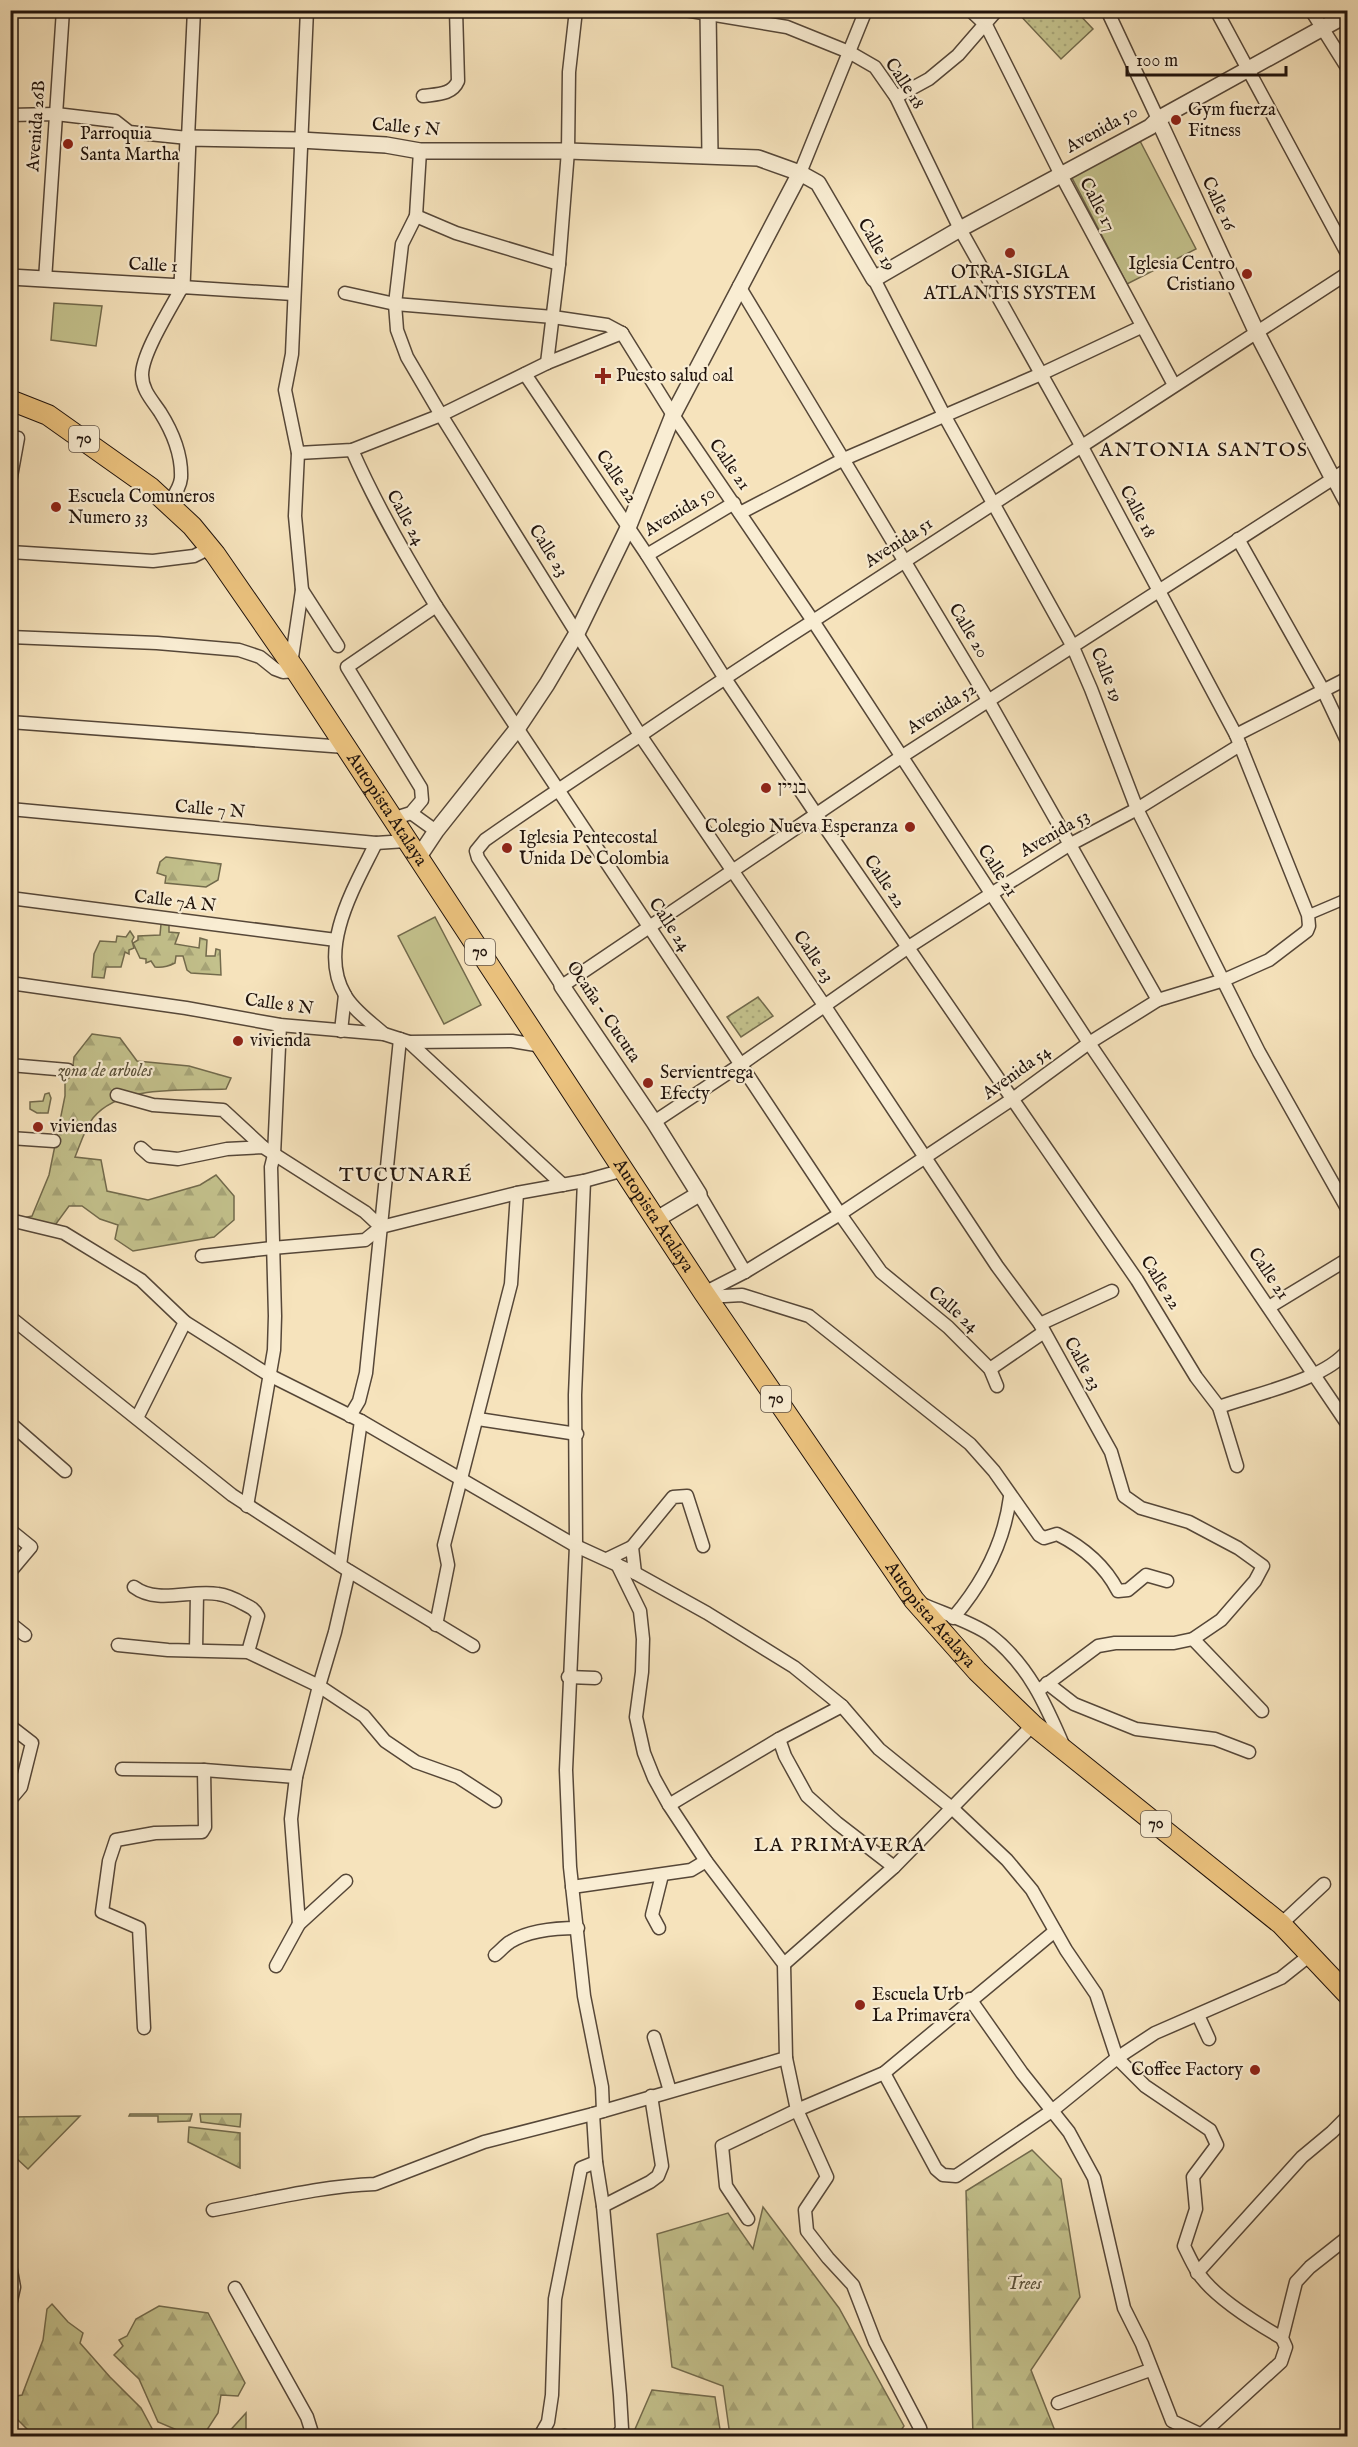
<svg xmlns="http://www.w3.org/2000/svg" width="1358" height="2447" viewBox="0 0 1358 2447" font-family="'IM FELL English','Frank Ruhl Libre',serif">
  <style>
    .grass { fill: url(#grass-dots); stroke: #726a4c; stroke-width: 1.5 }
    .forest { fill: url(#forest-firs); stroke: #726a4c; stroke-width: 1.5 }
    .pitch { fill: #c3c18c; stroke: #726a4c; stroke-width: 1.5 }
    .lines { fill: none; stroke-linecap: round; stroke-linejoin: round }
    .pedestrian-casing { stroke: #564738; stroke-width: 12 }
    .minor-casing { stroke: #564738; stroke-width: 15 }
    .tertiary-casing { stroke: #564738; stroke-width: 18 }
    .primary-casing { stroke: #20130c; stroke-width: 22 }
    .pedestrian { stroke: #f9edd3; stroke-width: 9 }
    .minor { stroke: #f9edd3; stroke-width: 12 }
    .tertiary { stroke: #f9edd3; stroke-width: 15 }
    .primary { stroke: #ebc27e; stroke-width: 20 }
    .poi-dot { fill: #8f2418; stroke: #f9edd3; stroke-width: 2 }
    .labels { text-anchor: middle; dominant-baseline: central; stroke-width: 4.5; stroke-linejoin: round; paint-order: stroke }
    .shield { fill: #f9edd3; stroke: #615448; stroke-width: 1.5 }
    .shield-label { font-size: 16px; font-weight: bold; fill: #20130c }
    .street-label { font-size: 18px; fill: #20130c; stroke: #f9edd3 }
    .poi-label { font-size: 18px; fill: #20130c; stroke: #f9edd3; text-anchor: start }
    .park-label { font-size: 18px; font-style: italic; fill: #595039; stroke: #f9edd3 }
    .neighbourhood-label { font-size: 20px; letter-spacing: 1.5px; fill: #20130c; stroke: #f9edd3 }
  </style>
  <defs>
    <pattern id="grass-dots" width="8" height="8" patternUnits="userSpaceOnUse" patternTransform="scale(1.5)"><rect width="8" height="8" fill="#c3c18c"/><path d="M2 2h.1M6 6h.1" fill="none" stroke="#a7a578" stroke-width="1.8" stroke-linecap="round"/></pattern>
    <pattern id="forest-firs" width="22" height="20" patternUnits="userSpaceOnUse" patternTransform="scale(1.5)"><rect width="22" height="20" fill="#c3c18c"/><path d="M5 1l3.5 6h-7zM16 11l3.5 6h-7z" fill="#a7a578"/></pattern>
  </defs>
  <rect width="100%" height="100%" fill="#f6e3bc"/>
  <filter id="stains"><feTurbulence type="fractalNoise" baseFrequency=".00333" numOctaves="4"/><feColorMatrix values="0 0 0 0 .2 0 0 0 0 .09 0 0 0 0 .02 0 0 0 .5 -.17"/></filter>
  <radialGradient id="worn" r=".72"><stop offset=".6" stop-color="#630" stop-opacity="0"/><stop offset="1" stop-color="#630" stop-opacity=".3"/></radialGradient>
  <!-- grass -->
  <g class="grass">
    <path d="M1016 11H1020L1028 17 1035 11H1076L1093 29 1061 59Z"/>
    <path d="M758 997 773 1016 741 1037 727 1017Z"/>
  </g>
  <!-- forest -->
  <g class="forest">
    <path d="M166 857 221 864 218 880 206 887 165 883 166 876 157 873 160 862Z"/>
    <path d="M161 924 169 925V932L179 933 175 944 199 948 200 938 207 940 206 956H215L216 949 220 950 221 975 191 973 187 970 183 956H176L175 963C169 966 162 968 155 967L151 961 146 963V959L140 958 133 943 138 940V936L160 935Z"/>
    <path d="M130 931 134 937 132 941 134 948 129 950V954L125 952 121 967H106L104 978 92 977 94 954 100 941 116 942 117 936 126 937Z"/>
    <path d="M92 1034 120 1038 137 1061 189 1066 231 1078 226 1089C187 1091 120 1084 93 1118 85 1128 80 1145 75 1157L101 1160 107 1191 148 1200 200 1185 216 1175 234 1196V1220L214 1237 133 1251 115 1239 118 1225 100 1219 82 1206H69L53 1228 18 1219 32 1216 49 1175 65 1096V1082L72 1075 74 1057Z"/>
    <path d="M49 1093 51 1098 48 1113H37L30 1109V1102L43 1101 45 1094Z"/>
    <path d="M130 2114H192L190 2121 158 2122V2116H129Z"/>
    <path d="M200 2114H241L240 2127 201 2122Z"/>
    <path d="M80 2116 28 2169 14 2156 11 2142V2117Z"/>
    <path d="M189 2127 240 2133V2168L188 2142Z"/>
    <path d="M1032 2150 1061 2179 1080 2297 1031 2370 1057 2436H973L966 2191Z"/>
    <path d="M763 2207 839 2308 904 2426 897 2436H730L723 2386 672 2367 657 2234 728 2213 753 2249Z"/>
    <path d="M52 2304 68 2322 83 2333 80 2343 110 2377 141 2408 156 2436H34L11 2413V2397L22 2395 43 2340 47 2309Z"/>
    <path d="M159 2306 208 2313 245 2383 238 2396 221 2395 218 2413 203 2436H191L158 2422 139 2379 114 2355 123 2346 119 2340 127 2336 136 2319Z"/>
    <path d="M652 2390 715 2397 721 2436H632Z"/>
    <path d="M246 2413V2436H225Z"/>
  </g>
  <!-- pitch -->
  <g class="pitch">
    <path d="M1139 139 1196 249 1127 284 1070 174Z"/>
    <path d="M54 303 102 306 96 346 51 340Z"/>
    <path d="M435 917 481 1005 444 1024 398 936Z"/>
  </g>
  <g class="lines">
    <!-- pedestrian casing -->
    <g class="pedestrian-casing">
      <path id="pedestrian" d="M1308 915 1348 898"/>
    </g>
    <!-- minor casing -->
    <g class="minor-casing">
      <g id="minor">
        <path d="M685 10 787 27 849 52 875 67 896 97 960 229 1082 447 1236 735 1308 915 1309 926 1307 931 1269 960 1224 980 1158 1000 1089 1043 1014 1098 840 1214 745 1272 704 1293"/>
        <path d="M970 10 986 25 1061 175 1174 385"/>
        <path d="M1107 10 1158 119"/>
        <path d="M1216 10 1348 255"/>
        <path d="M1311 10 1348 69"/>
        <path d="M423 96C437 94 452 95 458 81L456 10"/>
        <path d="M896 97 929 79 958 55 997 10"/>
        <path d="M10 115 56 114 115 121 129 132 188 138 194 10"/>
        <path d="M420 151 416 216 402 244 395 304 397 330 407 357 441 415 640 735 824 1005 997 1266 1040 1324 1111 1452 1124 1496 1141 1508 1189 1522 1238 1548 1263 1566 1255 1581 1221 1620 1193 1639 1174 1643H1115L1098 1646 1039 1690"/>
        <path d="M800 173 866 10"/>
        <path d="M416 216 456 233 559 264"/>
        <path d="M1348 273 813 621C755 658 698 696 641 735 588 770 536 804 485 840L476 851 478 858 562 986 901 757 1348 469"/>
        <path d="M874 279 944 415 1072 645 1091 689 1137 809 1259 1052 1348 1210"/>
        <path d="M45 280 63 10"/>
        <path d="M739 286 988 700 1158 1000"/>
        <path d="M345 293 395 304 553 317 607 325 622 333"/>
        <path d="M622 333 673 415 813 621 1089 1043 1348 1425"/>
        <path d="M547 363 559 264 568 151 569 72 576 10"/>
        <path d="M525 374 647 555 724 677 816 814 1137 1280 1196 1377 1219 1407 1237 1466"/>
        <path d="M352 450C376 505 405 555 436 606L840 1214 881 1272 948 1327 990 1369 997 1386"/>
        <path d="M298 453 352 450 441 415 547 363 622 333"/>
        <path d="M1333 479 1348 507"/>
        <path d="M10 482 18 438"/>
        <path d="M169 503C174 495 180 488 181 478 182 455 172 431 160 412 152 400 142 390 142 375 142 353 171 308 182 287L293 294"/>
        <path d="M740 513 844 459 1041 374 1141 327"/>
        <path d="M1238 539 1323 690 1348 743"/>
        <path d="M10 552 153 561 194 556 210 548"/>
        <path d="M647 555 734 503"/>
        <path d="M302 590 338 646"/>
        <path d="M10 637 157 643 239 650 260 657 275 669 283 672 296 671"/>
        <path d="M291 664 302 590 295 516 298 453 285 390 292 354 307 10"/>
        <path d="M10 722 345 747"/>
        <path d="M1236 735 1348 678"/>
        <path d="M10 809 376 843 406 841"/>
        <path d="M411 813 436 831"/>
        <path d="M392 819 411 813 422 800 421 788 347 667 436 606"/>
        <path d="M376 843C355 886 317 948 345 995 353 1010 372 1023 384 1034"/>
        <path d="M10 898 336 940"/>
        <path d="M10 983 186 1008 280 1025 384 1034 409 1042 512 1041 542 1046"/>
        <path d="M341 1031 345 995"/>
        <path d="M409 1042 563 1185"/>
        <path d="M10 1065 68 1070"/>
        <path d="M117 1095 153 1105 223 1110 263 1147"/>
        <path d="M654 1122 740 1065 907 948 991 894 1069 845 1137 809 1240 745"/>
        <path d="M10 1138 54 1141"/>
        <path d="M141 1148 150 1156 178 1159 227 1149 263 1147 365 1212 381 1227"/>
        <path d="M584 1181 575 1395 576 1546 566 1770 570 1867 584 1996 602 2087 603 2111"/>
        <path d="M699 1194 745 1272"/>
        <path d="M10 1220 64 1233 141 1280 185 1322 269 1375 361 1421 576 1546 635 1573 707 1613 794 1667 842 1706 879 1749 953 1809 1007 1860 1032 1890 1066 1950 1096 1994 1117 2058 1145 2086 1210 2130 1217 2145 1193 2177 1196 2209 1184 2246C1188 2254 1192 2263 1197 2271 1212 2296 1256 2323 1282 2338"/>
        <path d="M202 1256 272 1248 365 1240 381 1227 517 1193 584 1181 624 1170"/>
        <path d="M707 1297 742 1295 809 1316 970 1444 994 1471 1039 1535 1044 1538 1057 1534C1083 1547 1105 1566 1118 1591L1128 1590 1146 1575 1167 1581"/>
        <path d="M1269 1307 1348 1259"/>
        <path d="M10 1317 232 1495 349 1571 473 1646"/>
        <path d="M1040 1324 1112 1291"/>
        <path d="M990 1369 1044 1332"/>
        <path d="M1219 1407C1255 1394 1325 1380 1348 1350"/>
        <path d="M350 1416 359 1401 366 1373 400 1039"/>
        <path d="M137 1418 185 1322"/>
        <path d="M478 1419 577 1434"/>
        <path d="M10 1423 65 1471"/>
        <path d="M247 1506 274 1350 275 1316 271 1167 274 1155 280 1025"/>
        <path d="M10 1530 31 1547 10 1572"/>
        <path d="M607 1559 632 1547"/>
        <path d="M617 1564 640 1611 643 1639 642 1672 636 1717 644 1753 654 1778 669 1805 706 1861 784 1964 786 2058 797 2110 827 2177 805 2210 807 2231 828 2258 853 2285 875 2342 920 2428 922 2436"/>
        <path d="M340 1565 361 1421"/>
        <path d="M635 1573 632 1547 673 1497 687 1496 703 1546"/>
        <path d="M134 1587C158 1605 191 1589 218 1594 226 1595 237 1600 244 1604 250 1607 255 1609 258 1616L248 1652"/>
        <path d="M922 1604C942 1613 972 1622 990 1635 1028 1664 1046 1705 1064 1747"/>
        <path d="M953 1618C983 1583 1004 1543 1010 1497"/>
        <path d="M10 1623 25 1635"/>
        <path d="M436 1625 448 1565 444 1545 511 1284 517 1193"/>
        <path d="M1193 1639 1262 1711"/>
        <path d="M118 1645 168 1650 248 1652 319 1686 364 1716 385 1741 416 1762 458 1777 495 1801"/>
        <path d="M196 1650 197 1594"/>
        <path d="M568 1677 595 1678"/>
        <path d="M1047 1683 1074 1704 1136 1729 1215 1739 1249 1752"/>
        <path d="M10 1726 32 1743 21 1787 10 1800"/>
        <path d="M779 1739 785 1756 807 1796 837 1823 894 1867"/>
        <path d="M122 1769 204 1770 296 1777"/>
        <path d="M669 1805 779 1739 842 1706"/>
        <path d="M572 1887 691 1870 706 1861"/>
        <path d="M299 1924 291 1819 296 1777 319 1686 335 1632 349 1571"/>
        <path d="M1281 1924 1324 1884"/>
        <path d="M659 1928 652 1915 662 1875"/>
        <path d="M495 1955C500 1951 505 1945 510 1942 529 1930 557 1928 578 1928"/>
        <path d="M784 1964 894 1867 1033 1725"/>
        <path d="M276 1966 299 1924 346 1881"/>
        <path d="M970 1999 1022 2073 1069 2132 1094 2178 1124 2308 1142 2344 1172 2421 1204 2436"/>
        <path d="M1198 2015 1209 2039"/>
        <path d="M144 2028 139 1928 102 1912 109 1861 116 1840 155 1833 202 1832 205 1827 204 1770"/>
        <path d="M654 2037 670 2091"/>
        <path d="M884 2073 936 2169 943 2175 956 2176 1053 2110 1117 2058 1155 2033 1281 1978 1310 1955"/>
        <path d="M593 2114 596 2162 603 2206 620 2395 622 2429 617 2436"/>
        <path d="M603 2206 650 2182 658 2176 662 2166 651 2096"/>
        <path d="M213 2210C267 2200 321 2186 375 2184L484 2142 593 2114 786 2058"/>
        <path d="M748 2219 726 2186 722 2146 797 2110 884 2073 1055 1931"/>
        <path d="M10 2265 14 2287 10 2305"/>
        <path d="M1197 2273 1302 2157 1332 2132 1348 2116"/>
        <path d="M235 2288 307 2417 313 2436"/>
        <path d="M1058 2403 1150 2370"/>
        <path d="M1201 2435 1281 2362 1286 2347 1282 2338 1296 2282 1310 2267 1348 2237"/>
        <path d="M540 2436 548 2422 552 2395 555 2299 581 2168 596 2162"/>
        <path d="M564 2436H565"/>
      </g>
    </g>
    <!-- tertiary casing -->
    <g class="tertiary-casing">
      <g id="tertiary">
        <path d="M708 10 710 155"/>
        <path d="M1158 119 1256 331 1333 479"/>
        <path d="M10 277 182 287 188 138 300 140 386 145 420 151H568L758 158 800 173 818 183 874 279 960 229 1150 127 1158 119 1348 14"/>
        <path d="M418 858 436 831 517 729 547 684 577 633 628 528 673 415 800 173"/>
        <path d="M562 986 654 1122 699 1194 657 1219"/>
      </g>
    </g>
    <!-- primary casing -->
    <g class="primary-casing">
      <g id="primary">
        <path id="s1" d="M10 400 48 415 151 488 192 526 215 554 296 671 704 1293 914 1600 977 1671 1033 1725 1281 1924 1348 1995"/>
      </g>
    </g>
    <!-- pedestrian -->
    <use href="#pedestrian" class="pedestrian"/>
    <!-- minor -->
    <use href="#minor" class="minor"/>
    <!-- tertiary -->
    <use href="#tertiary" class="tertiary"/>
    <!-- primary -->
    <use href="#primary" class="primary"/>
  </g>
  <!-- markers -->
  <g class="poi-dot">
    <circle cx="1176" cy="120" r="6"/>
    <circle cx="68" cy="144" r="6"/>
    <circle cx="1010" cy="253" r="6"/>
    <circle cx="1247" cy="274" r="6"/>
    <path d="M600 367h6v6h6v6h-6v6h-6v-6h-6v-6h6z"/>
    <circle cx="56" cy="507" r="6"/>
    <circle cx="766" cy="788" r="6"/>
    <circle cx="910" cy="827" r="6"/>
    <circle cx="507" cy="848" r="6"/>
    <circle cx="238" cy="1041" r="6"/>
    <circle cx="648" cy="1083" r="6"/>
    <circle cx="38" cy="1127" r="6"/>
    <circle cx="860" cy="2005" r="6"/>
    <circle cx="1255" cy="2070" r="6"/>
  </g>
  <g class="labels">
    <!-- shield labels -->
    <g class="shield">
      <rect x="69" y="426" width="30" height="26" rx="4.5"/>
      <rect x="465" y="939" width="30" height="26" rx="4.5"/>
      <rect x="761" y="1386" width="30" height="26" rx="4.5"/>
      <rect x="1141" y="1811" width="30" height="26" rx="4.5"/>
    </g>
    <g class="shield-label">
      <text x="84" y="439">70</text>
      <text x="480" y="952">70</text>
      <text x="776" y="1399">70</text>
      <text x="1156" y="1824">70</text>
    </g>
    <!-- street labels -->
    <g class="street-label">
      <text transform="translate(904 84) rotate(57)">Calle 18</text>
      <text transform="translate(37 126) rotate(-86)">Avenida 26B</text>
      <text transform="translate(406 128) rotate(5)">Calle 5 N</text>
      <text transform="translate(1102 130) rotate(-29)">Avenida 50</text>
      <text transform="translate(1218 204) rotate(65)">Calle 16</text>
      <text transform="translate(1097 205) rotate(62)">Calle 17</text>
      <text transform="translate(876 245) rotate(60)">Calle 19</text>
      <text transform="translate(153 266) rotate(3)">Calle 1</text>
      <text transform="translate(729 465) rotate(55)">Calle 21</text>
      <text transform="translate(616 477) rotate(56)">Calle 22</text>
      <text transform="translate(680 512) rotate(-31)">Avenida 50</text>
      <text transform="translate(1137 512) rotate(62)">Calle 18</text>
      <text transform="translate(405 518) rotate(61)">Calle 24</text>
      <text transform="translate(899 543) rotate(-33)">Avenida 51</text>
      <text transform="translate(548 551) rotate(58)">Calle 23</text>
      <text transform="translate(968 631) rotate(59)">Calle 20</text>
      <text transform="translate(1106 675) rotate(68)">Calle 19</text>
      <text transform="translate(942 709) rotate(-33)">Avenida 52</text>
      <text stroke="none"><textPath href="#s1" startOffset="567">Autopista Atalaya</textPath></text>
      <text transform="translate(210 810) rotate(5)">Calle 7 N</text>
      <text transform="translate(1055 834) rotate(-30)">Avenida 53</text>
      <text transform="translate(997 871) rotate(57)">Calle 21</text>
      <text transform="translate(884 882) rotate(56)">Calle 22</text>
      <text transform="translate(175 902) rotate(7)">Calle 7A N</text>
      <text transform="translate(669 925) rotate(56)">Calle 24</text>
      <text transform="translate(813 957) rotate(56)">Calle 23</text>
      <text transform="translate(279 1005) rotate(8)">Calle 8 N</text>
      <text transform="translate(603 1012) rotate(56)">Ocaña - Cucuta</text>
      <text transform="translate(1017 1073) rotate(-36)">Avenida 54</text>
      <text stroke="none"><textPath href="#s1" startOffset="1053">Autopista Atalaya</textPath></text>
      <text transform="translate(1268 1274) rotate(56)">Calle 21</text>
      <text transform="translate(1160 1283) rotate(58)">Calle 22</text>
      <text transform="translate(953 1310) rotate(41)">Calle 24</text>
      <text transform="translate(1082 1364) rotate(61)">Calle 23</text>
      <text stroke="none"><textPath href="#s1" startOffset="1539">Autopista Atalaya</textPath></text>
    </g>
    <!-- poi labels -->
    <g class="poi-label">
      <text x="1188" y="110">Gym fuerza<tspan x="1188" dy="21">Fitness</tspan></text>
      <text x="80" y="134">Parroquia<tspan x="80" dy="21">Santa Martha</tspan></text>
      <text x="1235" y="264" text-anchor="end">Iglesia Centro<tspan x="1235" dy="21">Cristiano</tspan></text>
      <text x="1010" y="273" text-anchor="middle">OTRA-SIGLA<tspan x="1010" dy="21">ATLANTIS SYSTEM</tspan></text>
      <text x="616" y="376">Puesto salud 0al</text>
      <text x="68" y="497">Escuela Comuneros<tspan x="68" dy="21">Numero 33</tspan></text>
      <text x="778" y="788">בניין</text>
      <text x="898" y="827" text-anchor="end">Colegio Nueva Esperanza</text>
      <text x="519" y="838">Iglesia Pentecostal<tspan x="519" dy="21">Unida De Colombia</tspan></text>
      <text x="250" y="1041">vivienda</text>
      <text x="660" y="1073">Servientrega<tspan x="660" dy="21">Efecty</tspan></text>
      <text x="50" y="1127">viviendas</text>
      <text x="872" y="1995">Escuela Urb<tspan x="872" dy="21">La Primavera</tspan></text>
      <text x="1243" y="2070" text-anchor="end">Coffee Factory</text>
    </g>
    <!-- park labels -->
    <g class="park-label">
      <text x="105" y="1071">zona de arboles</text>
      <text x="1024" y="2284">Trees</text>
    </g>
    <!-- neighbourhood labels -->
    <g class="neighbourhood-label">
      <text x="1204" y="450">ANTONIA SANTOS</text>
      <text x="406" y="1175">TUCUNARÉ</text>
      <text x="840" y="1845">LA PRIMAVERA</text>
    </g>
  </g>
  <!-- margin -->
  <rect width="1358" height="2447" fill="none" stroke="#f6e3bc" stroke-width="36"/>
  <rect x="12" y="12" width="1334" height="2423" fill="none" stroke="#20130c" stroke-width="3"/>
  <rect x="18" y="18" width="1322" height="2411" fill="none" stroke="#20130c" stroke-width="1.5"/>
  <!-- scale -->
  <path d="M1127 66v9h159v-9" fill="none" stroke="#20130c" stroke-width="3"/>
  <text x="1136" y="66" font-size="18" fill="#20130c" stroke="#f9edd3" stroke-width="4.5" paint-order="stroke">100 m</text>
  <rect width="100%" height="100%" filter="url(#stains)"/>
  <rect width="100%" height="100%" fill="url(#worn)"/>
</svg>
